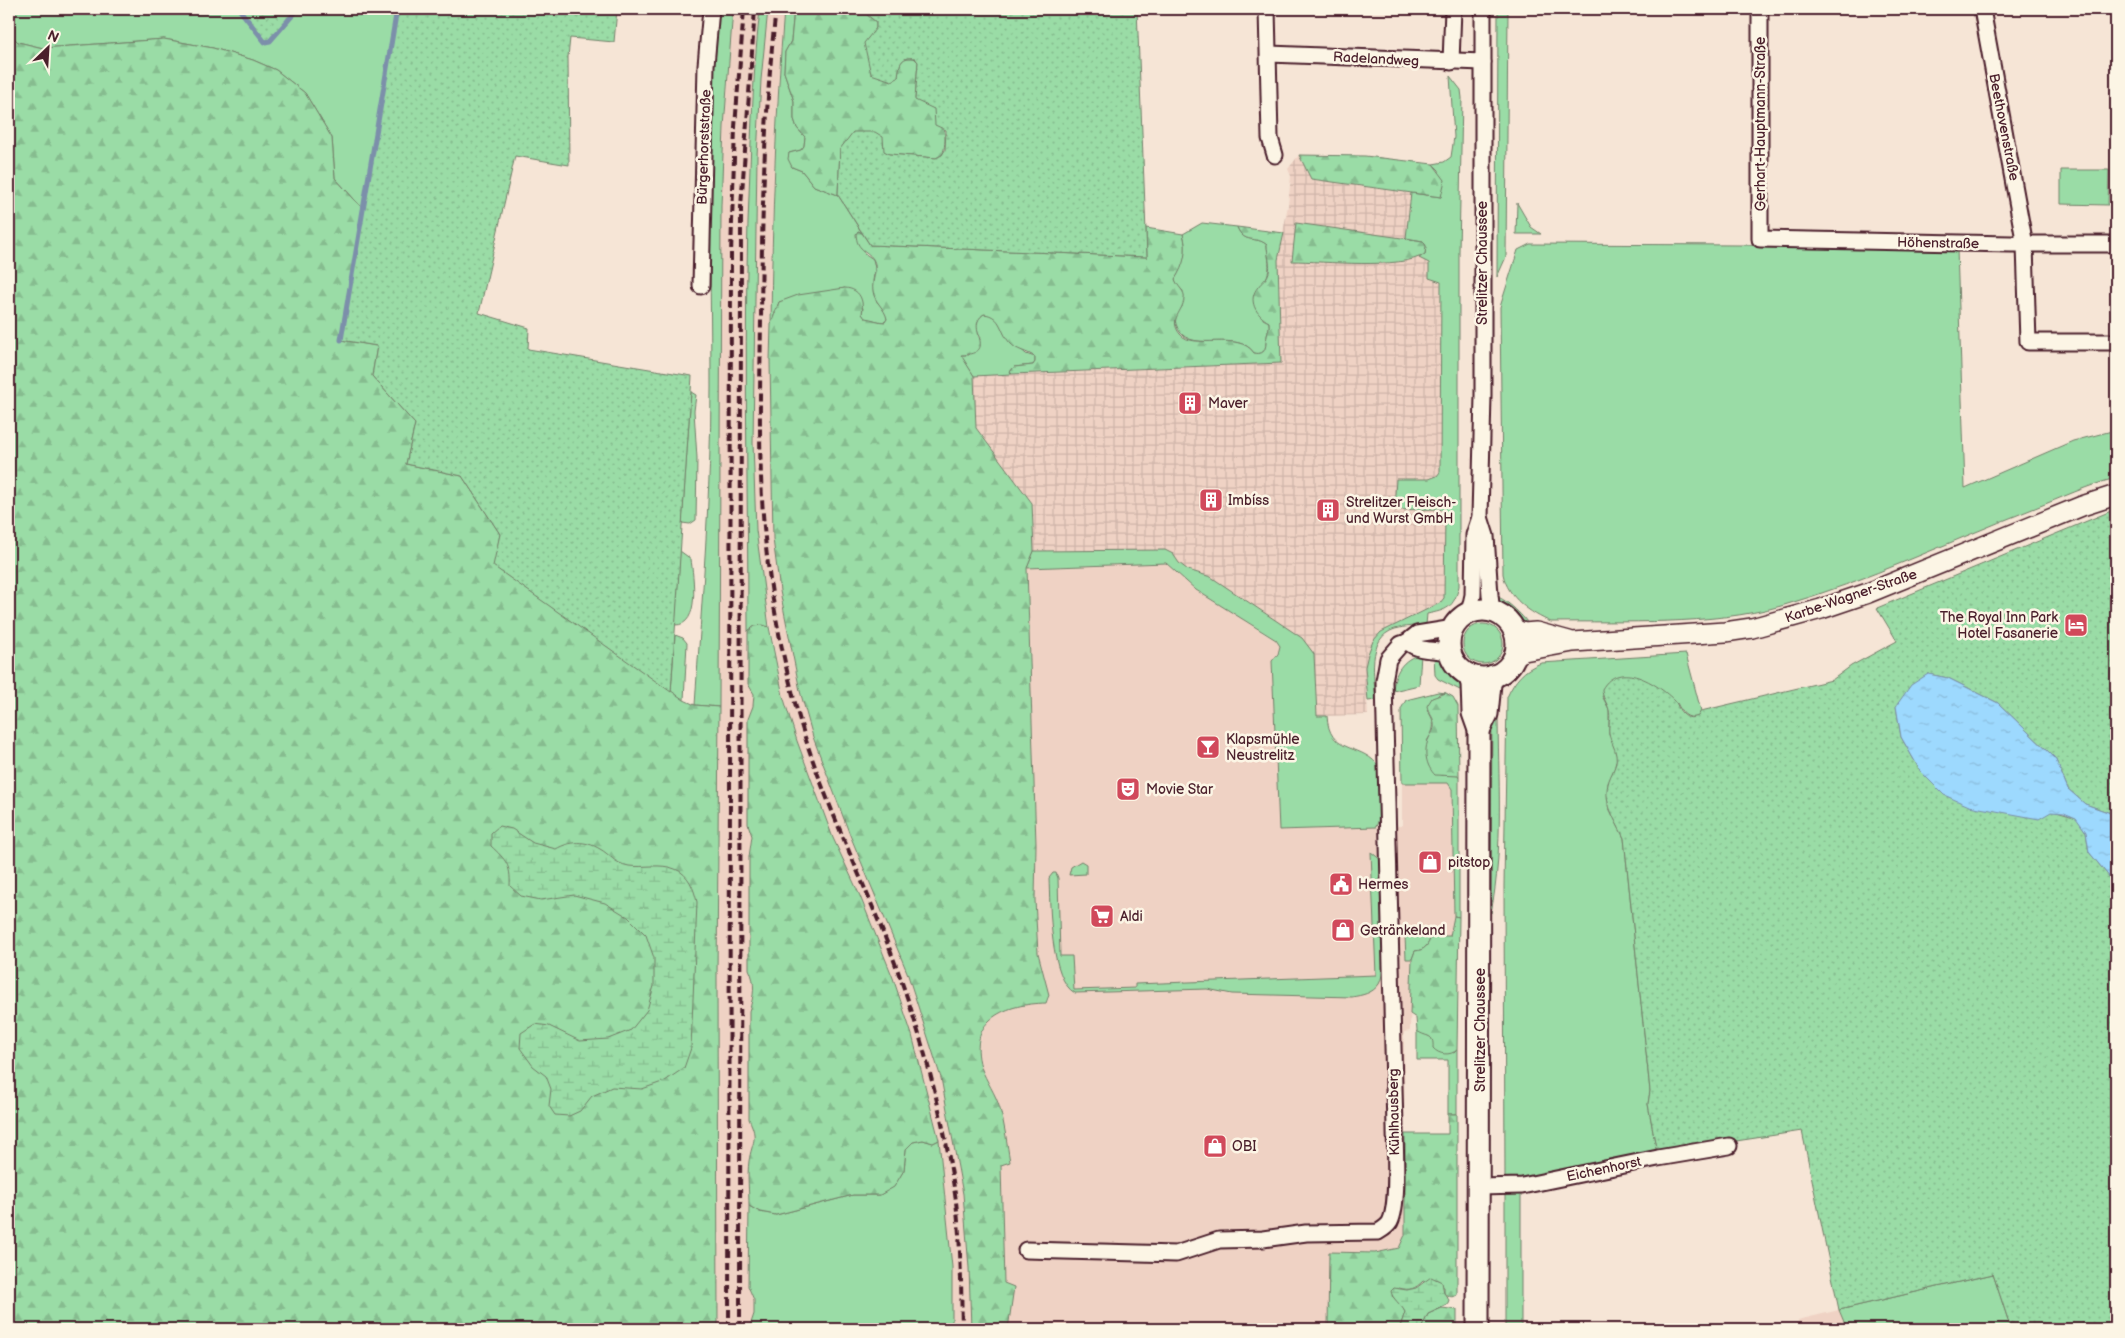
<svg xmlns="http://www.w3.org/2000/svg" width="2125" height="1338" viewBox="0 0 2125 1338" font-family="'Balsamiq Sans',sans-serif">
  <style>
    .built { fill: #efd2c4 }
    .industrial { fill: url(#industrial-grid) }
    .grass { fill: #9adca6; stroke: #727e68 }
    .forest { fill: url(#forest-firs); stroke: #727e68 }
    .wetland { fill: url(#wetland-marsh); stroke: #727e68 }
    .park { fill: url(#park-dots); stroke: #727e68 }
    .water { fill: url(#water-ripples); stroke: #7c8faa }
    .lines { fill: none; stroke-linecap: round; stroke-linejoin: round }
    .stream { stroke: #7c8faa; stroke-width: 5 }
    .minor-casing { stroke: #4a1f2b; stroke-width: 19 }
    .tertiary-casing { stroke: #4a1f2b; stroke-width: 22 }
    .secondary-casing { stroke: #4a1f2b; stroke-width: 25 }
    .minor { stroke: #fcf5e5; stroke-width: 15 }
    .tertiary { stroke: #fcf5e5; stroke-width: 19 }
    .secondary { stroke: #fcf5e5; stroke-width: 21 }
    .rail { stroke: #4a1f2b; stroke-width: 4; stroke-dasharray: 8 4; stroke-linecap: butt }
    .labels { text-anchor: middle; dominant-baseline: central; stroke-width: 5; stroke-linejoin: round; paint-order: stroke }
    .street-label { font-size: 14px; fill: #4a1f2b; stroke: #fcf5e5 }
    .poi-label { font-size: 14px; fill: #4a1f2b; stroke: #fcf5e5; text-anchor: start }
  </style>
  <defs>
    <pattern id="industrial-grid" width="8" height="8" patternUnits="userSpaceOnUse" patternTransform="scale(1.25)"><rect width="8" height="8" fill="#efd2c4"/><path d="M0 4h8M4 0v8" fill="none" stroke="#ceb4a9"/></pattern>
    <pattern id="forest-firs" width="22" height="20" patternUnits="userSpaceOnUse" patternTransform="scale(1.25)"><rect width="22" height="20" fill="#9adca6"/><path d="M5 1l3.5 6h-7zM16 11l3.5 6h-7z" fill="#86bc8f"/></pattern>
    <pattern id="wetland-marsh" width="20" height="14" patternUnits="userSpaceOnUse" patternTransform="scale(1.25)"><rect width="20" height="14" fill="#9adca6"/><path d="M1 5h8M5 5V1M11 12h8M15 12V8" fill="none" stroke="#86bc8f"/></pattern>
    <pattern id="park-dots" width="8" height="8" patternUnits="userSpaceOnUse" patternTransform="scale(1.25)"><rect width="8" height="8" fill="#9adca6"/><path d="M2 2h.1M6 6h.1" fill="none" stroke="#86bc8f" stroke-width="1.8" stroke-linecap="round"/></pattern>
    <pattern id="water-ripples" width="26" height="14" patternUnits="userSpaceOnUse" patternTransform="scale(1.25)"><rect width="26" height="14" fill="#9dd9fe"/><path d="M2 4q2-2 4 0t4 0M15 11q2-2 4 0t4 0" fill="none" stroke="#89bada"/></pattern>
  </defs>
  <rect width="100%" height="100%" fill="#f6e5d6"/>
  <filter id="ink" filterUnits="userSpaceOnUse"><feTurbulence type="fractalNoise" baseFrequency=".02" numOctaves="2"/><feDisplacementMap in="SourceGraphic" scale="10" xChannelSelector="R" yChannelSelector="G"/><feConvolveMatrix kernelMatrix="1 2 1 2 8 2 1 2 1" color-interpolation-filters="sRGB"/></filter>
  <g filter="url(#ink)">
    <!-- built -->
    <g class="built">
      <path d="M733 9H760L756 45 751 128 747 285 748 684 754 694 753 706 748 719V824L752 836 749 858V969L754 978V996L749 1011V1119L755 1132 754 1146 749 1161 748 1286 754 1300V1314L749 1329H718L717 977 721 206 724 127Z"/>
      <path d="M768 9H784L778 87 772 231 770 361 772 491 780 591 800 691 813 737 850 835 907 972 941 1078 963 1194 969 1268 971 1329H952V1267L939 1140 912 1035 893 978 860 896 833 838 797 741 783 696 764 592 756 530 753 443 754 359 757 156 761 80Z"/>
      <path d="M1166 563 1196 590 1238 615 1263 633 1276 640 1280 646 1278 654 1272 661 1279 830 1402 826V783H1448L1452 789 1454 916 1450 936H1405L1406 959H1412L1410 1031 1404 1032 1405 1235 1399 1248 1375 1253 1329 1252 1328 1329H1008L1010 1312 1004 1283 1001 1165 1010 1161 1000 1108 981 1067 978 1049 981 1034 989 1020 1003 1009 1026 1003H1046L1049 999 1038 953 1035 900 1036 844 1027 568Z"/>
      <path d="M1839 1310 1847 1329H1800L1798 1320Z"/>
    </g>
    <!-- industrial -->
    <path class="industrial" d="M1299 155 1311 179 1441 197 1440 472 1437 476 1429 479H1396L1394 510 1440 509 1445 513 1444 599 1440 603 1381 632 1365 667 1368 715 1317 716 1314 654 1211 577 1188 570 1179 563 1173 554 1165 550 1034 551 1032 503 976 428 974 376 1280 363 1278 260 1288 205 1291 176 1288 169Z"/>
    <!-- grass -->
    <g class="grass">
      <path d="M9 9H239L265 42 270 41 298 9H397L363 209 335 178 332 138 305 93 276 70 253 60 213 48 164 39 43 48 18 42 9 33Z"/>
      <path d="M718 9H733L724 127 721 206 719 707 695 705C702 599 711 493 711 387 711 261 705 134 718 9Z"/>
      <path d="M760 9H768L761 80 757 156 753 443 756 530 769 627 755 626 748 631C748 476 743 322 750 168 752 115 754 62 760 9Z"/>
      <path d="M784 9H794L791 41 785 52 784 72 794 101V119L797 128 805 137 804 146 801 150 789 153 792 167 802 171 814 186 838 195 862 233 858 231 864 253 873 259 875 268 873 281 877 302 886 311 887 319 885 322C878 322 873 319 865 319L862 314 863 308 845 288 779 302 771 324C772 219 776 114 784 9Z"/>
      <path d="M1498 9H1508L1506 257 1497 277Z"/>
      <path d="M1450 76 1461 90 1462 98 1459 251V586C1454 608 1447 610 1427 614L1426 625C1416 626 1405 626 1395 629 1366 638 1374 678 1376 700L1368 701 1365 667 1368 654 1373 641 1381 632 1440 603 1444 598 1445 513 1440 509 1394 510 1396 479H1429L1437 476 1440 472 1441 282 1429 278V263L1419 258 1425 254 1426 246 1423 241 1406 238 1411 193 1441 197 1439 170 1433 164 1444 162 1451 157 1454 137Z"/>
      <path d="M2061 170H2109L2108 205 2061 204Z"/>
      <path d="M1517 203 1531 227 1541 234H1516Z"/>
      <path d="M1202 223 1237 227C1244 245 1256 235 1267 245 1268 262 1274 275 1258 287L1263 319 1269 322C1270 328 1268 330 1267 336 1265 344 1268 356 1254 353 1237 327 1186 358 1176 324 1174 316 1176 313 1182 307L1183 291 1177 286 1175 279C1183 266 1188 249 1183 234Z"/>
      <path d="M1530 244 1741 245 1957 249 1965 488 2073 441 2116 430V478C2088 485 2061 498 2035 508 1950 541 1868 581 1781 606 1710 626 1625 621 1551 622 1530 613 1508 598 1503 574L1500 307 1518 250Z"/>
      <path d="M984 314H990L998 320 1005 335 1026 354 1035 357V362L1033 365 1014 367 1010 372 1012 374 974 376 960 355H969L981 338C975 329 974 320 984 314Z"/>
      <path d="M691 392 696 395 694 411 697 458 696 520 690 524 682 523Z"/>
      <path d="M1165 550 1173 554 1179 563 1188 570 1211 577 1302 638 1314 654 1317 716H1327C1329 754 1359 743 1377 764L1380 816 1376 827 1279 830 1272 661 1278 654 1280 646 1276 640 1196 590 1166 563 1027 568 1034 551Z"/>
      <path d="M680 551 691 559C693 576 701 626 675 625Z"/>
      <path d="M1497 597C1505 598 1527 619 1530 627 1515 620 1502 613 1497 597Z"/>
      <circle cx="1483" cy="644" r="20"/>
      <path d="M675 635 683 638 687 643 684 700 671 692Z"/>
      <path d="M1421 654 1419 685 1393 691C1394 673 1402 659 1421 654Z"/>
      <path d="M1686 654 1701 711 1698 717C1686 719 1682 713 1677 703L1602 696 1609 709V735L1615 747 1617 758 1614 770 1608 783V806L1624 838 1650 1091 1648 1104 1657 1153 1505 1182 1504 886 1507 697C1515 680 1523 670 1541 663Z"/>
      <path d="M1434 655C1452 661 1461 672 1462 691L1438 679 1435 675Z"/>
      <path d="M1438 692 1446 693 1439 694 1427 710C1436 722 1435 729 1427 741L1441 776 1446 774 1459 776V917L1454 916 1452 789 1448 783H1402L1401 709 1406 700Z"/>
      <path d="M1492 705 1498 710C1498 777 1504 847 1491 913Z"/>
      <path d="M1371 852 1381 860C1382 883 1389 968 1379 984 1372 994 1362 995 1352 997L1232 994 1207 989 1075 993C1050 980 1050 905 1049 878L1053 873H1056L1058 878 1060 956H1072L1074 990 1135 988V984L1376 975Z"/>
      <path d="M1081 861 1086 864V874L1069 875 1071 867Z"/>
      <path d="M1405 936H1431C1428 946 1425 950 1415 951L1412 959H1406Z"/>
      <path d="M1417 1031 1431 1037 1433 1041 1454 1053 1457 1050V1114H1448V1060H1417Z"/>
      <path d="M923 1140 933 1143 939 1140 952 1267V1329H749L754 1314V1300L748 1286 749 1206 760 1212 776 1215 853 1195H880L894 1186 904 1170 906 1149 913 1142Z"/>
      <path d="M1521 1191V1329H1505V1192Z"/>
      <path d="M1993 1274 2011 1329H1847L1839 1310Z"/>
    </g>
    <!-- forest -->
    <g class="forest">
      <path d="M794 9H840L841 13 866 14 876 22V28L898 78C899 65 900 56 914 58L918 62 915 99C920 102 928 104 933 108 945 117 948 142 942 155L936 158 889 154 883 151 840 149 838 195 814 186 802 171 792 167 788 159 789 153 801 150 804 146 805 137 797 128 794 119V101L784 72 785 52 791 41Z"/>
      <path d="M9 33 18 42 43 48 164 39 213 48 253 60 276 70 305 93 332 138 335 178 363 209 341 340 377 346 372 376 415 424 406 464 462 476 500 534 494 566 684 700 695 705 719 707 717 977 718 1329H9Z"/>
      <path d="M1299 155 1365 156 1433 164 1445 180 1441 197 1311 179Z"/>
      <path d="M1296 223 1423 241 1426 246 1425 254C1401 270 1323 261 1292 261Z"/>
      <path d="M1237 227 1284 233 1278 260 1281 363 1012 374 1010 372 1014 367 1033 365 1035 362V357C1027 351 1017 351 1010 343 1000 332 1002 316 984 314 963 328 1001 353 961 355L974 376 976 428 1032 503 1034 551 1027 568 1036 844 1035 900 1038 953 1049 995 1046 1003C1007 1004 967 1018 981 1067 986 1081 996 1094 1000 1109 1005 1126 1007 1144 1010 1162L1001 1165 1004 1283 1014 1287 1008 1329H971L969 1268 963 1194 941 1078 907 972 850 835 813 737 800 691 780 591 773 539 770 361 771 324 779 302 798 295 845 288C860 289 864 300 862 314L865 318C873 319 878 322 885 322L887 319C885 308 874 302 873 291 871 281 879 268 873 259 866 249 857 251 856 234L858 231 862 233 870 245 1147 257 1146 228 1183 234C1188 251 1184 265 1175 279 1177 287 1186 291 1184 299 1183 312 1168 319 1180 334 1193 351 1239 330 1254 353 1268 356 1265 344 1267 336 1268 330 1270 328 1269 322 1256 315 1247 300 1258 287 1262 281 1267 280 1269 272 1271 266 1267 253 1267 245 1256 235 1244 245 1237 227Z"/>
      <path d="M763 625 769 627 783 696 797 741 833 838 860 896 893 978 912 1035 939 1140 933 1143 923 1140 913 1142 906 1149 904 1170 894 1187 880 1195H853L776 1215 760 1212 749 1206C749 1191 747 1176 749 1161 752 1141 759 1140 749 1119V1011C754 996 756 983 749 969V857L752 836 748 824V719L753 706 754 694 748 684V631L755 626Z"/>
      <path d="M1446 693 1453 697 1458 706 1459 776 1435 775C1426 766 1423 751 1429 738 1431 734 1435 730 1434 724 1434 717 1428 713 1427 706L1432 698Z"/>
      <path d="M1454 916 1459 917 1457 1050C1450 1056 1439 1055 1433 1048 1434 1033 1427 1038 1417 1031L1416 1018 1410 1014 1412 959 1415 951C1425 950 1428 946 1431 936H1450Z"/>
      <path d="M1448 1114H1457V1295C1452 1298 1448 1297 1444 1293V1287L1423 1281C1415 1289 1410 1291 1399 1288L1392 1296 1402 1306 1405 1312 1400 1327 1394 1329H1328L1329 1252 1375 1253 1399 1248 1405 1235V1134H1448Z"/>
      <path d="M1442 1308 1457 1310V1329H1421L1428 1314Z"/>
    </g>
    <!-- wetland -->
    <g class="wetland">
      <path d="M499 826 512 829 533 843 556 849C570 841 585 840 600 849 611 855 613 863 629 866 643 868 661 863 675 869 689 874 694 889 697 902L691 1048 684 1068 665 1081 642 1089 612 1087 592 1096 580 1111 569 1116 555 1115 549 1106 551 1089 546 1076 533 1066 520 1048 521 1033 535 1024 549 1026 580 1041 608 1039 631 1030 647 1010 654 986V958L646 935 628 917 605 903 574 895 541 900 521 896 510 886C511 865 506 860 491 846V833Z"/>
      <path d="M1431 1277 1442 1282 1444 1293 1449 1300 1447 1305 1428 1314 1421 1329H1394L1400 1327 1405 1312C1401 1304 1392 1299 1391 1291L1394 1288 1407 1290 1416 1288Z"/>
    </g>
    <!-- park -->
    <g class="park">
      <path d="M239 9H298L270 41 265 42Z"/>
      <path d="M397 9H617L614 42 570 38 568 57 569 165 515 156 479 313 529 328 528 349 692 376 671 692 493 566 500 534 462 476 406 464 415 424 372 376 377 346 341 340Z"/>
      <path d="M840 9H1137L1147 257 870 245 838 195 840 149 853 132H875L883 137 884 151 889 154 936 158 942 155 945 150 946 130 935 125 934 109 915 100 918 62 915 58C900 56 899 65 898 78L892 81 871 74 864 43 876 28V22L866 14 840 13Z"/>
      <path d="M2116 509V815L2085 804 2068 789 2055 758 1998 703 1948 678 1928 674 1896 706 1901 737 1921 772 2077 818 2086 832 2089 852 2116 885V1329H2011L1993 1274 1839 1310 1802 1131 1657 1153 1648 1104 1650 1091 1624 838C1616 821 1603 803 1608 784 1610 774 1618 766 1616 755 1615 747 1610 741 1609 733 1608 726 1611 717 1609 710 1607 702 1602 698 1602 689 1619 659 1657 683 1675 701 1678 705 1679 711 1683 714 1688 719 1693 718 1698 716L1701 711 1832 680 1851 666 1897 641 1877 608Z"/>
    </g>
    <!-- water -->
    <path class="water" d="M1928 674 1948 678 1998 703 2055 758 2068 789 2085 804 2116 815V885L2089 852 2086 832 2076 818 2064 813 2051 812 2039 819 1969 806 1944 795 1921 772 1901 737 1896 706 1911 685Z"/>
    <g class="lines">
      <!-- stream -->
      <g class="stream">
        <path d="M239 9 265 42 270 41 298 9"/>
        <path d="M341 340 397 9"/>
      </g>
      <!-- minor casing -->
      <g class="minor-casing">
        <g id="minor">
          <path d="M1267 9 1270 138 1275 155"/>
          <path d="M1760 9V239L2011 244H2116"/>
          <path d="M1982 9 2025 245 2028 342H2116"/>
          <path d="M1269 54 1483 62"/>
          <path d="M1451 62 1453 9"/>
          <path d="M701 286 706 65 711 9"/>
          <path d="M1480 517 1486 536 1490 595 1491 604 1497 613"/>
          <path d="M1469 613 1473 595 1474 535 1480 517 1483 396V9"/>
          <path d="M1407 642C1424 654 1434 647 1451 654"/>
          <path d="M1479 1187 1522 1186 1658 1158 1729 1146"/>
          <path d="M1026 1250 1176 1254 1219 1240 1263 1239 1306 1233 1378 1232C1383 1229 1387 1227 1390 1222 1399 1204 1395 1150 1395 1128L1384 681 1388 659 1401 644 1407 642 1417 634 1454 628"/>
        </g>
      </g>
      <!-- tertiary casing -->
      <g class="tertiary-casing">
        <g id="tertiary">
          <path d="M1514 629 1524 633 1536 632 1569 641"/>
          <path d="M1515 656 1524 651 1573 642 1725 632 1752 628 1821 609 1868 593 2082 506 2116 495"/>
        </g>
      </g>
      <!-- secondary casing -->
      <g class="secondary-casing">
        <g id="secondary">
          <circle cx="1483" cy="644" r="34"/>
          <path d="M1469 675 1472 684 1473 713 1479 730 1478 1329"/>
          <path d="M1479 730 1487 714 1490 684 1493 676"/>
        </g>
      </g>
      <!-- minor -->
      <use href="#minor" class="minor"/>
      <!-- tertiary -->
      <use href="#tertiary" class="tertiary"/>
      <!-- secondary -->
      <use href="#secondary" class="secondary"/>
      <!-- rail -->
      <g class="rail">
        <path d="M776 9C764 113 762 215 761 320 760 392 758 466 765 538 770 589 779 641 792 691 816 791 866 881 900 977 925 1047 944 1120 955 1194 961 1238 961 1284 962 1329"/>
        <path d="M729 1329 731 254 735 127 744 9"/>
        <path d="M740 1329 741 207 755 9"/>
      </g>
    </g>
  </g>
  <!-- icons -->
  <defs>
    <g id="building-square" transform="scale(1.25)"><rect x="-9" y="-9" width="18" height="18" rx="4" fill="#d1495b" stroke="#fcf5e5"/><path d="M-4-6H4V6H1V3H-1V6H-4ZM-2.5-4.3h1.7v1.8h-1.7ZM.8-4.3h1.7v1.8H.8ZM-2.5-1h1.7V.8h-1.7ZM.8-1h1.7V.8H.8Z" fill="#fff"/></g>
    <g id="hotel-square" transform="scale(1.25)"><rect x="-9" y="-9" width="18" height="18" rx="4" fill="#d1495b" stroke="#fcf5e5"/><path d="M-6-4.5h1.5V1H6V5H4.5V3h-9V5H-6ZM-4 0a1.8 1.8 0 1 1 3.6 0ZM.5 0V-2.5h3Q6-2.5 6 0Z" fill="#fff"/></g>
    <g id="bar-square" transform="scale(1.25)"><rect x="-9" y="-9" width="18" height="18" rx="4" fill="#d1495b" stroke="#fcf5e5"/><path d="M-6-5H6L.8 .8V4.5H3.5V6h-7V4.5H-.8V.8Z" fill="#fff"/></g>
    <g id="theatre-square" transform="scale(1.25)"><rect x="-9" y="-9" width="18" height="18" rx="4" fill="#d1495b" stroke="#fcf5e5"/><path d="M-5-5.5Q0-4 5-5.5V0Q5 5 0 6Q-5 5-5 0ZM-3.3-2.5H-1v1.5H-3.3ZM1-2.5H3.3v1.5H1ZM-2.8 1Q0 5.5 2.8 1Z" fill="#fff"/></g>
    <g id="shop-square" transform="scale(1.25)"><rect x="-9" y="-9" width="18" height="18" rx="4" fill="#d1495b" stroke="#fcf5e5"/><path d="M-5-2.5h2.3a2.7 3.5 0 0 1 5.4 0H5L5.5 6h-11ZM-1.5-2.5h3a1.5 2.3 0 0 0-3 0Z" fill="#fff"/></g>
    <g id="civic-square" transform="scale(1.25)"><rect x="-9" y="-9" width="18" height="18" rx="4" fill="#d1495b" stroke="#fcf5e5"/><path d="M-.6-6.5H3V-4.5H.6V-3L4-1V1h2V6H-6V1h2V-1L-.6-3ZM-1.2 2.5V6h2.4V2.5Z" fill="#fff"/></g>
    <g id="supermarket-square" transform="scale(1.25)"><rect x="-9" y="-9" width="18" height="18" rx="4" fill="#d1495b" stroke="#fcf5e5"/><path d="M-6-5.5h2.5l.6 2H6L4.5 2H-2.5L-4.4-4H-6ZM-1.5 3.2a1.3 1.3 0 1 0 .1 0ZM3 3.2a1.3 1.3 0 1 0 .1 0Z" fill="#fff"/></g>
  </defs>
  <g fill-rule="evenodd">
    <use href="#building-square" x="1190" y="403"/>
    <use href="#building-square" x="1211" y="500"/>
    <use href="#building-square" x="1328" y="510"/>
    <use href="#hotel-square" x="2076" y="625"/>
    <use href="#bar-square" x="1208" y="747"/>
    <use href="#theatre-square" x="1128" y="789"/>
    <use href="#shop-square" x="1430" y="862"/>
    <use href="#civic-square" x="1341" y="884"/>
    <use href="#supermarket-square" x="1102" y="916"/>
    <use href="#shop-square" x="1343" y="930"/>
    <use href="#shop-square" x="1215" y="1146"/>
  </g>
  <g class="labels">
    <!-- street labels -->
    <g class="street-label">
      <text transform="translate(1376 59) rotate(3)">Radelandweg</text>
      <text transform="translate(1760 124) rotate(-90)">Gerhart-Hauptmann-Straße</text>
      <text transform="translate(2004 127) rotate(79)">Beethovenstraße</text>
      <text transform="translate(704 147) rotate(-88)">Bürgerhorststraße</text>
      <text transform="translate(1938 243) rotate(1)">Höhenstraße</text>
      <text transform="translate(1482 263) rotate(-90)">Strelitzer Chaussee</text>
      <text transform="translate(1851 596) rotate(-19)">Karbe-Wagner-Straße</text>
      <text transform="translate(1480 1030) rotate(-90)">Strelitzer Chaussee</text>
      <text transform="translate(1394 1112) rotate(-91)">Kühlhausberg</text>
      <text transform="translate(1604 1169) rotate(-12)">Eichenhorst</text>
    </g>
    <!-- poi labels -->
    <g class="poi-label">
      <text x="1208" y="403">Maver</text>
      <text x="1228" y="500">Imbíss</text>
      <text x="1346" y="502">Strelitzer Fleisch-<tspan x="1346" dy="16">und Wurst GmbH</tspan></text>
      <text x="2058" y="617" text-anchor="end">The Royal Inn Park<tspan x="2058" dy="16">Hotel Fasanerie</tspan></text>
      <text x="1226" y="739">Klapsmühle<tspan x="1226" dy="16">Neustrelitz</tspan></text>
      <text x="1146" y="789">Movie Star</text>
      <text x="1448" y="862">pitstop</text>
      <text x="1358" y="884">Hermes</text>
      <text x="1120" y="916">Aldi</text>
      <text x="1360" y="930">Getränkeland</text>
      <text x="1232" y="1146">OBI</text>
    </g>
  </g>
  <!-- margin -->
  <rect width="2125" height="1338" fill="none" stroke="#fcf5e5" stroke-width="30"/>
  <rect x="15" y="15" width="2095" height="1308" fill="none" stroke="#4a1f2b" stroke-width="2" filter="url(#ink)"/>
  <!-- north arrow -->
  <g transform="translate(48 48) rotate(25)" stroke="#fcf5e5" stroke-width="4" paint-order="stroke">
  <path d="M0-4L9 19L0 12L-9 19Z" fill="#4a1f2b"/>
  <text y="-8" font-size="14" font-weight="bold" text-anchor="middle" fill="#4a1f2b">N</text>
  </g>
</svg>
